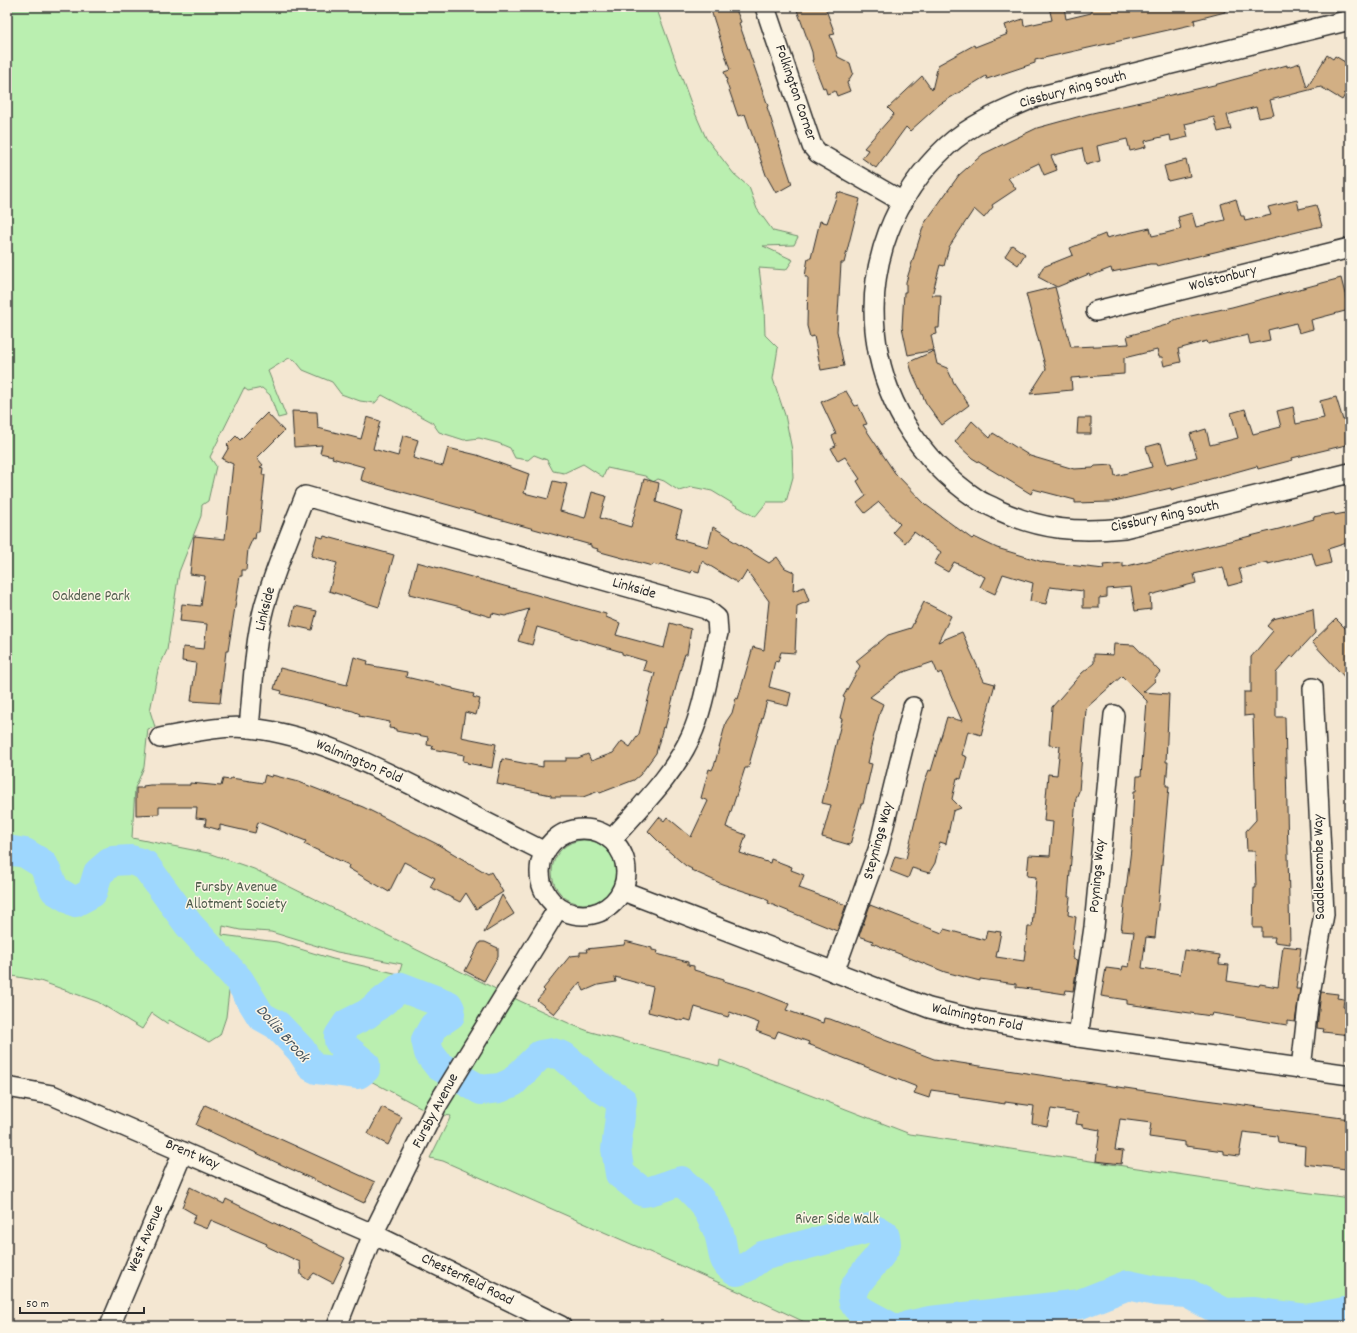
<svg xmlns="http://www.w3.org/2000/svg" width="1357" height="1333" viewBox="0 0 1357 1333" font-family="Dekko,sans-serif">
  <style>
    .green { fill: #baefb0; stroke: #728d6e; fill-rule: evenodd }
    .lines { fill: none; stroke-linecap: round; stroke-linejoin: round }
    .river { stroke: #9ed7fe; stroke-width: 30 }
    .building { fill: #d2af84; stroke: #2b2b2b }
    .street-casing { stroke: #2b2b2b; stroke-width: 22 }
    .street { stroke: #fcf5e5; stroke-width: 19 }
    .labels { text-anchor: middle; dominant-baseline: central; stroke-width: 3; stroke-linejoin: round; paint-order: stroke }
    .street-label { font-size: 15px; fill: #2b2b2b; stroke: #fcf5e5 }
    .park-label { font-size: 15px; fill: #4f5c4c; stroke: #fcf5e5 }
    .water-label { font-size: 16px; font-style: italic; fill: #485660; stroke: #fcf5e5 }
  </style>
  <rect width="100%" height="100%" fill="#f4e7d2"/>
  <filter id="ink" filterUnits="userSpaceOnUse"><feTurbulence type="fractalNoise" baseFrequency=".025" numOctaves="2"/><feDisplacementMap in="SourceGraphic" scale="8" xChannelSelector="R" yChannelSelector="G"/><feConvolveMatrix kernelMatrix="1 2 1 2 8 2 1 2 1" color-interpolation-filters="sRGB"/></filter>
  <g filter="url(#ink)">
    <!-- green -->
    <g class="green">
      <path d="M7 7H656L692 106 706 138 734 174 749 187 757 209 773 231 798 237 794 245 763 246 793 260 786 270 759 268 764 307 765 335 778 348 773 379 785 415 792 450 793 477 786 502H767L755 517 712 491 692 487 679 491 664 481 658 479 653 482 645 476 607 468 603 477 583 464 564 473 553 471 547 460 534 455 528 460 515 458 510 448 498 443 479 438 464 440 439 432 432 422 382 395 375 403 360 401 341 394 332 382 303 370 295 360 289 358 268 371 286 416 278 418 270 395 262 388 248 391 244 388 210 457 216 466 208 501 202 505 201 516 179 572 167 650 158 670 151 706 150 711 155 727 148 729 144 767 135 788 132 838 208 853 254 869 520 1001 575 1026 591 1032 719 1066 720 1060 910 1134 1271 1188 1350 1198V1318L1311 1326 1221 1321 1199 1305 1128 1293 1095 1306 1073 1312 1027 1314 945 1326H813L758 1300 443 1161 430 1158 451 1116 439 1114 436 1087 424 1109 363 1077 352 1081 338 1075 335 1077 312 1075 299 1053 274 1033 276 1028C271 1026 262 1024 258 1020 248 1010 250 993 234 988L229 991 226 1017 220 1035 209 1042 169 1020 168 1024 152 1013 142 1029 98 1002 40 981 7 975ZM223 926 240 930 271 932 337 952 402 964 399 974 333 959 277 942 222 935Z"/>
      <circle cx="584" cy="872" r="32"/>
    </g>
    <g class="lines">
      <!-- river -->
      <g class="river">
        <path d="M7 850 25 853 43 864 55 890 75 902 92 893 98 873 112 861 131 860 145 865 189 925 239 980 261 1016 277 1025 301 1050 311 1066 317 1069 358 1074 365 1069V1064L342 1045 339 1041V1036L347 1024 367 1014 401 987 448 1005 450 1009V1015L434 1026 426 1040 429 1053 439 1066 481 1090 500 1088 513 1082 540 1055 553 1053 563 1056 600 1087 622 1101 616 1149 620 1174 643 1192C656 1191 668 1184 681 1181 692 1190 703 1201 710 1214 713 1221 718 1229 720 1237 724 1252 721 1263 737 1271L747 1267 762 1256 870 1228 884 1234C885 1237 886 1241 886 1243 882 1263 840 1286 857 1307 863 1313 881 1321 889 1326"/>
        <path d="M908 1326 930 1321 1080 1304 1128 1285 1156 1291 1187 1293 1225 1313 1253 1312 1307 1319 1350 1311"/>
      </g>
    </g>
    <!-- building -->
    <g class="building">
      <path d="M710 7H735L741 22 739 23 768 106 767 107 792 184 776 193 766 175 745 114 738 116 726 81 727 80 724 72 730 70Z"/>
      <path d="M796 7H825L835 34 830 35 838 57 850 63 853 73 847 83 850 91 837 96 835 91 827 94 825 87 823 88 812 60H813L812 52Z"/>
      <path d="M1049 7H1064L1066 19 1091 13V7H1224L1225 12 1194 20 1195 24 1035 60V63L987 79 986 76 940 104 910 131 906 127 876 168 862 158 868 150 864 148 894 114 888 108 922 76 932 90 938 65 974 45 975 47 1008 34 1005 25 1023 19 1024 26 1052 20Z"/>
      <path d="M1327 55 1333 59 1335 56 1350 65V87L1342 100 1321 87 1270 100 1274 115 1259 118 1256 107 1227 115 1231 129 1218 132 1214 117 1185 124 1188 137 1171 141 1170 135 1145 141 1146 147 1130 151 1127 139 1097 146 1100 161 1086 165 1082 148 1051 156 1057 170 1044 175 1039 163 1008 178 1016 189 992 205 993 207 984 218 974 209 949 247 944 266 940 265 932 295H941L939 328H936L937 334 931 335 934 350 908 355 902 327 904 292H906V282L924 224 959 175 983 154 1037 128 1088 114 1214 85 1287 65V67L1300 63 1307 88Z"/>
      <path d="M1186 160 1190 176 1168 181 1164 166Z"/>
      <path d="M838 192 860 199 844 263H841L837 331 844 366 821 370 814 336 810 337 807 326 808 277H805L806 270 808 258H811L820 221 827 223Z"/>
      <path d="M1236 199 1241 216H1244L1245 221 1271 215 1268 207 1297 200 1299 209 1316 205 1322 226 1157 266 1156 264H1150L1112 272 1111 268 1090 276 1089 274 1057 287 1038 277 1043 267 1073 255 1070 248 1105 234 1106 238 1150 228 1152 236 1166 233 1181 229 1178 217 1192 213 1196 227 1225 220 1221 204Z"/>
      <path d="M1012 245 1025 254 1018 265 1005 256Z"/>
      <path d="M1341 278 1349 310 1311 320 1313 329 1299 333 1296 323 1268 330 1270 340 1250 344 1248 335 1208 344 1207 341 1178 349 1181 362 1164 366 1162 357H1159L1157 350 1124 358V374L1071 378 1072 390 1030 394 1046 369 1026 294 1055 287 1071 347 1098 346 1129 344 1127 336 1170 324V322L1177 319 1232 307Z"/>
      <path d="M934 351 937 364 947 368 954 383 969 405 942 425 926 403 912 372 909 362Z"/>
      <path d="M846 391 855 406 858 405 867 424 863 425 895 473 926 505 972 539 974 537 997 548 1043 562 1104 569 1103 565 1123 563V567L1279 529 1314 519 1313 517 1334 513 1335 515 1350 512V542L1328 549 1331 563 1316 567 1312 553 1268 564V562L1239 569 1243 582 1228 586 1223 567 1194 574 1196 583 1150 595 1151 609 1135 611 1131 587 1107 589V597L1099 598V608H1083V591L1050 587 1046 604 1030 601 1033 583 1003 574 995 594 980 587 985 577 954 562 948 572 934 564 941 552 914 532 905 543 893 532 900 524 879 502 865 513 857 503 866 496 857 481 860 479 845 457 838 461 831 448 836 446 832 436 836 434 821 402Z"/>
      <path d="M1336 397 1343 420 1350 419V444L1292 458 1293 460 1258 469 1257 466 1171 490V488L1110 502 1075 503V500L1033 489 1031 494 972 458 955 442 972 421 990 438 993 433 1030 456 1074 469 1093 468 1095 466 1113 465 1115 476 1152 467 1146 447 1161 443 1167 464 1197 457 1190 434 1206 429 1210 445 1238 438 1231 413 1245 409 1253 434 1281 427 1277 411 1293 407 1296 424 1324 418 1320 401Z"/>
      <path d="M292 411 317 412 318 428 361 439 367 417 380 421 373 449 398 456 403 435 418 440 413 458 443 466 448 448 477 455 529 474 524 493 548 499 553 481 567 484 560 511 585 518 592 492 606 496 600 518 631 527 644 479 659 483 656 502 682 511 675 538 708 547 713 527 731 538 730 539 769 563 777 557 785 568 794 572 793 591 804 587 809 601 797 606 795 653 781 652 778 662 775 661 769 687 791 693 788 706 767 701 748 768H745L726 827 746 835 740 853 770 863 771 859 792 867 791 870 804 875 799 888 846 905 837 931 768 903 769 901 765 899V898L722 884 691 870 692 869 686 866 665 848 648 831 659 817 664 821 667 817 691 837 708 801 701 798 709 769 712 770 715 763 726 722 732 713 736 698 738 699 753 647 764 650 769 601 747 571 741 581 740 580 738 583 702 561 699 572 692 570 691 573 660 564 659 566 653 564 652 566 597 551 598 549 591 547V545L367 482 361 480 364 467 332 458 333 456 320 453 322 445 294 447Z"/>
      <path d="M267 413 284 431 257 458 263 465 260 467 263 468 262 475H265L259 532H256L255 539 253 538 248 549 246 570H242V576H240L228 651H226L220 703 191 701 196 663 182 661 183 647 204 649 207 624 180 621 182 604 201 606 205 576 190 574 194 536 225 539 233 464 222 459 229 447 227 445 236 436 240 440Z"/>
      <path d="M1078 418H1091V434H1077Z"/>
      <path d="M317 536 323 538 324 536 394 555 379 607 329 591 337 563 311 556Z"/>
      <path d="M417 562 606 614V617L620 623 616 635 664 648 670 623 691 629 687 654H685L683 660 665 728 663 727 656 753 640 775 634 780 600 793 599 791 583 797H551V795L497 784 502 759 543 767V761H566V758H578L588 754 591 761 613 753 622 741 630 747 639 734 655 673 643 670 646 661 622 654V652L537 627 532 645 518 641 529 609 505 616 492 613 491 617 461 608V607L409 594Z"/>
      <path d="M924 602 951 616 938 642 962 632 984 681 995 684 981 735 968 731 962 755 967 757 961 779 957 778 952 799 961 808 953 811 946 844 940 842 935 863 929 873 912 868 908 878 890 871 895 856 906 859 924 783 929 770 931 771 947 717 962 721 941 672 938 674 933 662 901 673 870 697 883 704 880 712 870 750H871L868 763 872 764 863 804H861L850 845 822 837 831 805 822 803 842 719 840 718 845 698 843 697 860 666 856 661 888 635 911 628Z"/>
      <path d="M295 606 317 611 312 630 290 625Z"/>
      <path d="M1313 609 1315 633 1293 657 1291 656 1276 673V717H1285L1290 944 1274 942 1275 937H1262V928H1253L1254 888H1256L1255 851H1247L1246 831 1256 820 1253 715 1244 716V692H1251V657L1273 631 1267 626 1273 619Z"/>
      <path d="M1336 619 1350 633V683L1312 642Z"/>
      <path d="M1114 644 1134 645 1160 672 1154 679 1155 681 1143 692 1169 694 1166 762H1168L1166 786H1169L1159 897 1155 938 1146 937 1142 968 1180 974 1184 950 1220 955 1219 964 1229 965 1227 981 1259 986 1260 984 1278 987 1283 946 1301 948 1296 989H1300L1295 1022 1287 1021V1025L1212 1013 1211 1016 1127 1004V1000L1101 996 1106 968 1122 970 1123 966 1129 967 1134 932 1121 931 1131 849 1134 791H1136L1137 776H1141L1147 701 1122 676 1085 709 1086 710 1082 755 1079 791 1076 798 1068 897H1070L1068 915 1076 917 1072 949 1074 950 1073 959 1078 960 1073 991 1066 990 1065 994 1039 990 1016 987V984L980 979V981L945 972 872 943 873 941 859 936 870 905 942 933 944 929 985 940 987 930 1001 932 996 957 1024 961 1028 927H1032L1036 877 1027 876 1029 855 1050 856 1053 822 1044 821 1048 774 1057 775 1060 746 1049 745 1052 707 1082 673 1094 663V654L1113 655Z"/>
      <path d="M354 657 368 661 367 665 407 672 406 677 453 688V689L474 694 473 697 480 699 476 715 465 712 461 737 496 744 492 768 467 763 468 762 463 761 464 755 432 749 433 746 427 745 428 737 396 731V729L389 728 390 722 359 716 360 714 353 711 281 694 282 691 274 689 280 668 347 685Z"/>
      <path d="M265 775 271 777 272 775 299 782 363 807 437 844 488 874 491 872 503 892 476 909 466 893 460 902 430 887 435 878 404 862 389 892 348 868 349 865 304 844 306 841 258 822 255 833 220 825V830L205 826 206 819 196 818 197 807H159V814L136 815V788H143V786L150 785H190V783L221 786 223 779 230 780 231 778 263 783Z"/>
      <path d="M502 895 514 914 484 933Z"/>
      <path d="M625 941 652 948V950L658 951 657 954 688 962V965L694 966V970L724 979V981L748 988 789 1004 786 1010 823 1023 824 1018 830 1019 934 1059 1198 1099 1350 1119 1346 1169 1304 1164 1305 1146 1278 1142 1277 1136 1243 1132 1239 1156 1224 1154V1151L1185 1146V1142L1149 1137 1151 1123 1120 1119 1115 1150 1123 1151 1121 1164 1096 1161 1100 1130 1083 1127V1125L1076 1124 1078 1113 1051 1109 1047 1126 1032 1123 1034 1106 1005 1102V1104L959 1097V1094L931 1090 929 1098 914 1093 917 1087 808 1044 809 1042 778 1031 775 1038 756 1031 759 1023 730 1012 728 1017 695 1007 691 1021 684 1019 683 1021 648 1012 653 987 615 977 616 982 598 985 584 991 580 982 554 1014 537 1000 545 991 543 989 570 956 580 955V952H587L586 949 624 945Z"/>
      <path d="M480 942H485L498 948V956L484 981 465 971Z"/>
      <path d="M1321 992 1338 994 1337 998 1344 999 1343 1007 1350 1008V1035L1323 1032 1324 1029 1317 1028Z"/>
      <path d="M205 1105 375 1182 364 1203 196 1125Z"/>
      <path d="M382 1107 402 1117 388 1145 368 1134Z"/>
      <path d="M190 1187 224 1204 226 1199 345 1258 333 1283 314 1273 308 1280 301 1275 300 1262 266 1246 267 1244 211 1220 207 1229 192 1223 196 1215 182 1207Z"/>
    </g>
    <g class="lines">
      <!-- street casing -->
      <g class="street-casing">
        <g id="street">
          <path d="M765 7 812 146 818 153 903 202"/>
          <path d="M1350 20 1033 98C1003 111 971 124 947 146 837 248 855 417 977 499 984 504 992 506 998 510 1041 530 1078 533 1124 528L1350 473"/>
          <path d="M1096 311 1350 248"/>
          <path d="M249 728C253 688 254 646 264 607 275 569 291 532 305 496L706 609 717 618 718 633C710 664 704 708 691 736 673 776 640 807 612 839"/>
          <path d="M160 738C189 733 220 725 250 728 313 735 370 764 426 792 465 812 505 832 545 852"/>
          <circle cx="583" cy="872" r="43"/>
          <path d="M623 891 929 1008 973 1019 1078 1037 1350 1075"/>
          <path d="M834 972 878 850 913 707"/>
          <path d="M1078 1037 1094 927 1114 715"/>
          <path d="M1301 1069 1308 1005 1324 914 1313 688"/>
          <path d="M7 1087 52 1095 183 1152 373 1234 561 1326"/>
          <path d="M110 1326 183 1152"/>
          <path d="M337 1326 373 1234 436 1107 558 908"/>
        </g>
      </g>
      <!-- street -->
      <use href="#street" class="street"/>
    </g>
  </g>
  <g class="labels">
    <!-- street labels -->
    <g class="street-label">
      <text transform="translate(1073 90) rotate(-15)">Cissbury Ring South</text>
      <text transform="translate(795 93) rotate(71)">Folkington Corner</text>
      <text transform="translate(1223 279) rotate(-14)">Wolstonbury</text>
      <text transform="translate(1165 517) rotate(-12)">Cissbury Ring South</text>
      <text transform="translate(634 589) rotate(16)">Linkside</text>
      <text transform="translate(266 609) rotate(-76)">Linkside</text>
      <text transform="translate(359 762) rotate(23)">Walmington Fold</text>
      <text transform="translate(879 841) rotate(-75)">Steynings Way</text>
      <text transform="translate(1320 867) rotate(-91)">Saddlescombe Way</text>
      <text transform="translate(1098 876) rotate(-85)">Poynings Way</text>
      <text transform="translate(977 1018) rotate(12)">Walmington Fold</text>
      <text transform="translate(436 1111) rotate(-62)">Fursby Avenue</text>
      <text transform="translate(192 1155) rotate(23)">Brent Way</text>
      <text transform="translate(146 1239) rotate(-67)">West Avenue</text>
      <text transform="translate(467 1280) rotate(26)">Chesterfield Road</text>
    </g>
    <!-- park labels -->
    <g class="park-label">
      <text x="91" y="597">Oakdene Park</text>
      <text x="236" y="888">Fursby Avenue<tspan x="236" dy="17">Allotment Society</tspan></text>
      <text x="837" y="1220">River Side Walk</text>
    </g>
    <!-- water labels -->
    <g class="water-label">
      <text transform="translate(282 1034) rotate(48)">Dollis Brook</text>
    </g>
  </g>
  <!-- margin -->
  <rect width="1357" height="1333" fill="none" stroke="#fcf5e5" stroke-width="24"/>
  <rect x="12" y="12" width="1333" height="1309" fill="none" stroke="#2b2b2b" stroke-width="1.5" filter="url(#ink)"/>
  <!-- scale -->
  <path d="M20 1307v6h124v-6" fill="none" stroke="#2b2b2b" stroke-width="2"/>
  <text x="26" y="1307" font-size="12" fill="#2b2b2b" stroke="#fcf5e5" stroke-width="3" paint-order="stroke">50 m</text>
</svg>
